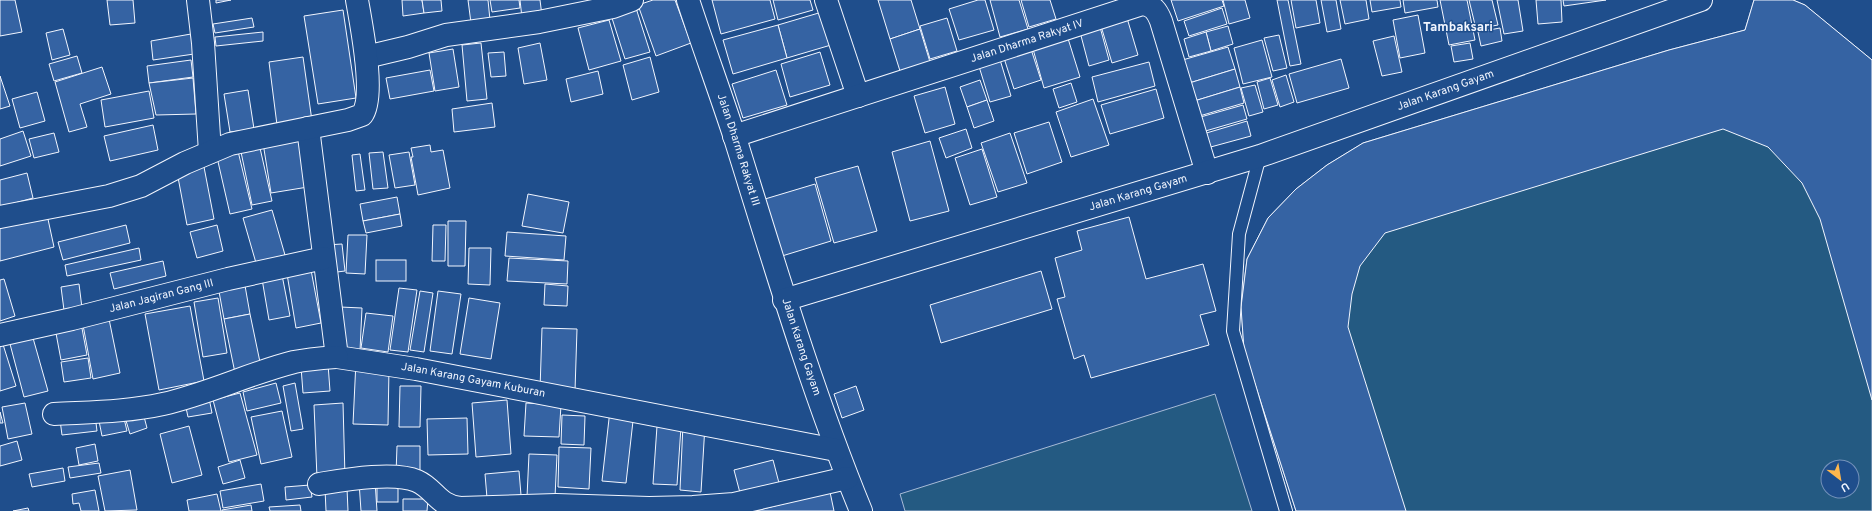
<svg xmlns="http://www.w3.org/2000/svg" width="1872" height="511" viewBox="0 0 1872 511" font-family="Overpass,sans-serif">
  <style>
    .green { fill: #245a82; stroke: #a8bbd7; fill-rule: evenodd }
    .building { fill: #3563a3; stroke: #f2f6ff }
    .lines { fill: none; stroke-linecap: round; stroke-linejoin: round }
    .service-casing { stroke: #f2f6ff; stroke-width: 14 }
    .minor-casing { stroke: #f2f6ff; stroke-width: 24 }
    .service { stroke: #1f4e8c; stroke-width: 12 }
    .minor { stroke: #1f4e8c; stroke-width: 22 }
    .labels { text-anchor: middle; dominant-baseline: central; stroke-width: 3; stroke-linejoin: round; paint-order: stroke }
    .street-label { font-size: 11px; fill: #f2f6ff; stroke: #1f4e8c }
    .quarter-label { font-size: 13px; font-weight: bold; fill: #f2f6ff; stroke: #1f4e8c }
  </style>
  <rect width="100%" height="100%" fill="#1f4e8c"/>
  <!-- green -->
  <g class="green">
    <path d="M1754 0H1793L1805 5 1872 60V511H1296L1244 350 1241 307 1247 259 1268 218 1296 189 1327 165 1363 143 1669 50 1745 30ZM1828 467H1852V491H1828Z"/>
    <path d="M1215 394 1252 511H905L900 494Z"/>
  </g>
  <!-- building -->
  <g class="building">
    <path d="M0 0H15L22 32 0 36Z"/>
    <path d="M107 0H133L135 23 110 25Z"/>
    <path d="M216 0H231L216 3Z"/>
    <path d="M402 0H422L424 13 403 16Z"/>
    <path d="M422 0H441L442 11 424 13Z"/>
    <path d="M468 0H488L490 20 471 23Z"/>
    <path d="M490 0H519L520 8 492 12Z"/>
    <path d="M520 0H540L542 16 522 18Z"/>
    <path d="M653 0H675L691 43 656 56 638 5Z"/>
    <path d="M712 0H770L775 19 721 34Z"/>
    <path d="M773 0H810L813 10 778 20Z"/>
    <path d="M878 0H911L920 29 890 39Z"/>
    <path d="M978 0H985L994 30 959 40 949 9Z"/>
    <path d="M990 0H1019L1028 29 1000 37Z"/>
    <path d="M1021 0H1050L1056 19 1029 27Z"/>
    <path d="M1171 0H1222L1224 6 1178 21Z"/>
    <path d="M1223 0H1245L1250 18 1229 24Z"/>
    <path d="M1277 0H1288L1301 64 1290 66Z"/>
    <path d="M1291 0H1316L1320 23 1296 28Z"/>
    <path d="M1321 0H1336L1341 29 1327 32Z"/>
    <path d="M1340 0H1366L1369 19 1345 24Z"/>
    <path d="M1370 0H1400L1401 7 1372 12Z"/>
    <path d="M1403 0H1437L1438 7 1405 13Z"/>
    <path d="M1440 0H1467L1475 40 1449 45Z"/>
    <path d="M1469 0H1492L1498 25 1476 29Z"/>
    <path d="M1497 0H1518L1523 31 1504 34Z"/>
    <path d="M1536 0H1561L1562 22 1538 24Z"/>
    <path d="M1563 0H1606L1564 6Z"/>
    <path d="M1754 0H1793L1805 5 1872 60V400L1820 219 1802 183 1768 147 1723 129 1385 233 1360 266 1352 294 1348 327 1406 511H1296L1244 350 1241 307 1247 259 1268 218 1296 189 1327 165 1363 143 1669 50 1745 30Z"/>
    <path d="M636 8 650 52 625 59 611 15Z"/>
    <path d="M1222 8 1227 24 1189 36 1184 21Z"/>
    <path d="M343 10 356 98 318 104 304 16Z"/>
    <path d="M822 12 831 45 787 58 778 25Z"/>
    <path d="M1418 15 1425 53 1400 58 1393 20Z"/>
    <path d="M252 18 254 27 215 33 213 24Z"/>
    <path d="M947 18 957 51 930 59 920 26Z"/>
    <path d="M1127 18 1138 55 1112 63 1101 26Z"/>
    <path d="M609 20 621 61 589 70 578 28Z"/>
    <path d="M778 25 787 58 733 74 723 40Z"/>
    <path d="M1228 26 1233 44 1211 51 1206 32Z"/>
    <path d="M1100 27 1109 60 1089 66 1080 32Z"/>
    <path d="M1500 28 1502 41 1481 46 1478 32Z"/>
    <path d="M63 29 70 55 52 60 46 33Z"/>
    <path d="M920 29 930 62 900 71 890 39Z"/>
    <path d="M263 32V41L216 46 215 37Z"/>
    <path d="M1066 32 1080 77 1044 88 1031 42Z"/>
    <path d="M1206 32 1211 51 1189 57 1184 39Z"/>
    <path d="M191 34 194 54 153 60 151 41Z"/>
    <path d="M1279 35 1287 68 1273 71 1264 38Z"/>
    <path d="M1394 36 1402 72 1382 76 1373 41Z"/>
    <path d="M1262 40 1272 77 1243 84 1234 48Z"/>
    <path d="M481 43 487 99 467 101 462 45Z"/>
    <path d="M540 43 547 80 524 84 518 48Z"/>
    <path d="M1029 43 1041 80 1014 89 1002 52Z"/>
    <path d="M1470 43 1473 59 1454 62 1451 46Z"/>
    <path d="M1228 47 1235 69 1186 84 1179 61Z"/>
    <path d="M453 49 459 87 435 91 429 53Z"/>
    <path d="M504 52 506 76 491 77 488 53Z"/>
    <path d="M820 52 830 85 790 97 781 64Z"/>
    <path d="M998 53 1011 96 990 102 977 60Z"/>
    <path d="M77 56 82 73 54 81 49 64Z"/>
    <path d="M303 57 312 121 277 125 269 62Z"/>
    <path d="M650 57 659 92 632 100 623 65Z"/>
    <path d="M1341 59 1349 88 1297 103 1289 74Z"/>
    <path d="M191 60 193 77 149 83 147 66Z"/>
    <path d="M1149 62 1155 86 1098 102 1092 77Z"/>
    <path d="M102 67 111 94 80 104 87 127 69 132 55 82Z"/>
    <path d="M1235 69 1240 87 1191 102 1186 84Z"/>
    <path d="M430 70 434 91 390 99 386 78Z"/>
    <path d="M776 70 787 105 743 118 732 84Z"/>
    <path d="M598 71 603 94 571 102 566 79Z"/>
    <path d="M1286 75 1294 102 1280 107 1272 80Z"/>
    <path d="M0 76 10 106 0 109Z"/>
    <path d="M193 78 196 114 156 115 149 83Z"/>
    <path d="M1270 78 1278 105 1264 109 1257 82Z"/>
    <path d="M980 80 987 100 967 107 960 87Z"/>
    <path d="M1071 83 1077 102 1059 108 1053 89Z"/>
    <path d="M1255 85 1263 112 1249 116 1241 88Z"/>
    <path d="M945 87 955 124 925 133 914 96Z"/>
    <path d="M1240 87 1244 103 1196 117 1191 102Z"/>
    <path d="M1156 89 1164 118 1110 134 1101 105Z"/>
    <path d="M248 90 254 129 230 132 224 94Z"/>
    <path d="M149 91 154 118 105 127 101 100Z"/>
    <path d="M37 92 45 121 20 128 12 99Z"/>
    <path d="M1093 99 1109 145 1071 157 1056 112Z"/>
    <path d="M987 100 994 121 974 128 967 107Z"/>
    <path d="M492 103 495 127 454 132 452 109Z"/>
    <path d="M1243 105 1247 119 1202 132 1197 118Z"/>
    <path d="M1247 121 1251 136 1207 148 1203 134Z"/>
    <path d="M1049 122 1062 162 1027 174 1014 133Z"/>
    <path d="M153 125 158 150 110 161 104 136Z"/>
    <path d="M966 129 972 148 946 158 939 138Z"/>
    <path d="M23 131 31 156 0 166V139Z"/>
    <path d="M54 133 59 152 34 158 29 139Z"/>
    <path d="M1010 133 1027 183 998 192 981 143Z"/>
    <path d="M299 137 308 187 271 193 263 143Z"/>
    <path d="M930 141 949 211 910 221 892 152Z"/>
    <path d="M430 145 431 152 443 150 450 188 418 195 411 157H413L411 148Z"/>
    <path d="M237 147 252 209 230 214 216 153Z"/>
    <path d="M260 148 272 201 252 205 241 152Z"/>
    <path d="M982 149 997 197 970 205 955 158Z"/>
    <path d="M383 152 388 188 373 189 369 153Z"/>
    <path d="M409 152 415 185 395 188 389 155Z"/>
    <path d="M360 154 365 190 356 191 352 155Z"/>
    <path d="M858 166 877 231 834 243 815 178Z"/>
    <path d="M204 167 214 219 187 225 177 172Z"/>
    <path d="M27 173 33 198 0 207V180Z"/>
    <path d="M815 184 831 241 782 256 765 199Z"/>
    <path d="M528 194 569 202 563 233 522 226Z"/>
    <path d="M397 197 400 214 363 221 360 204Z"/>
    <path d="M46 210 54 247 0 261V221Z"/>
    <path d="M272 210 285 255 256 263 243 218Z"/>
    <path d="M400 214 402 226 366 233 363 221Z"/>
    <path d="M1129 217 1146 279 1203 264 1216 311 1200 315 1209 345 1091 378 1084 355 1074 359 1057 299 1065 297 1055 258 1082 250 1077 231Z"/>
    <path d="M448 221H466L465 266H448Z"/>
    <path d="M126 225 130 243 63 260 58 242Z"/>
    <path d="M217 225 223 251 197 258 190 232Z"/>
    <path d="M433 225H446L445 261H432Z"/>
    <path d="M507 232 566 236 564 260 505 256Z"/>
    <path d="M348 235H367L365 274 346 273Z"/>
    <path d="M342 244 345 271 329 273 326 245Z"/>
    <path d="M139 248 141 260 67 276 65 265Z"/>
    <path d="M469 248H491L490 285 468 284Z"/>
    <path d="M509 258 568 261 567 284 507 281Z"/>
    <rect x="376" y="260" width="30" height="21"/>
    <path d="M163 261 166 276 114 289 110 273Z"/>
    <path d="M311 270 321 323 296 328 287 274Z"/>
    <path d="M1041 271 1052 309 941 343 930 305Z"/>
    <path d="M282 275 290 316 269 320 262 279Z"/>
    <path d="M4 279 15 316 0 321V280Z"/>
    <path d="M244 280 250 314 224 319 218 286Z"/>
    <path d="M79 284 83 316 65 318 61 287Z"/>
    <path d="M545 284 568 286 567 306 544 305Z"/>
    <path d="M399 288 417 290 408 352 390 350Z"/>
    <path d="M420 291 433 293 424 352 410 350Z"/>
    <path d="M438 291 461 294 452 354 430 351Z"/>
    <path d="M218 298 227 353 203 357 194 302Z"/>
    <path d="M469 298 500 303 491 359 460 354Z"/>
    <path d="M190 306 204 381 159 390 145 314Z"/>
    <path d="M340 307 362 308 360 351 337 350Z"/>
    <path d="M366 313 393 316 388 352 361 348Z"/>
    <path d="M250 314 261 367 235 373 224 319Z"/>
    <path d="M109 319 120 373 93 379 83 325Z"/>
    <path d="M81 323 87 355 61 360 55 328Z"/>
    <path d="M542 328 577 329 575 391 540 390Z"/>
    <path d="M0 338H1L16 386 0 391Z"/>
    <path d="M33 338 48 391 24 397 10 344Z"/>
    <path d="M88 358 91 378 64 382 61 362Z"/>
    <path d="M356 361 389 368 388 425 353 424Z"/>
    <path d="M328 364 330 391 303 393 301 367Z"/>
    <path d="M276 383 281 403 247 411 243 392Z"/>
    <path d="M295 383 303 429 291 431 283 386Z"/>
    <path d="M400 386H421L420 427H399Z"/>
    <path d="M856 386 864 410 842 418 834 394Z"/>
    <path d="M240 393 257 455 229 462 213 400Z"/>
    <path d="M209 398 212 413 188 417 185 403Z"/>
    <path d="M507 400 511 454 476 457 472 403Z"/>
    <path d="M25 403 32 434 8 439 2 407Z"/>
    <path d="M343 403 345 477 317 478 314 405Z"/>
    <path d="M526 403 561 405 559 437 524 436Z"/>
    <path d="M142 409 147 428 130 434 124 414Z"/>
    <path d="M122 410 127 431 102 436 98 416Z"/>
    <path d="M610 410 634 412 626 483 602 481Z"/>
    <path d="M282 411 292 457 261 464 251 417Z"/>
    <path d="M0 412 3 423H0Z"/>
    <path d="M95 415 97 431 62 435 60 420Z"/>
    <path d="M562 415 585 416 584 445 561 444Z"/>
    <path d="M467 418 468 454 428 455 427 419Z"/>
    <path d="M683 424 705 425 701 492 680 490Z"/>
    <path d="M189 426 202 475 172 483 160 434Z"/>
    <path d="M657 426 681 427 677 485 653 484Z"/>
    <path d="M17 441 22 460 0 466V446Z"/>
    <path d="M95 444 98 461 79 465 76 448Z"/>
    <path d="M397 446H420V475L396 474Z"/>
    <path d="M559 447 591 448 589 489 558 487Z"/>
    <path d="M529 454 557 455 555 497H527Z"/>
    <path d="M240 460 245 478 223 484 218 467Z"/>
    <path d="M773 460 779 483 740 493 734 470Z"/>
    <path d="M99 463 101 473 70 478 68 467Z"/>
    <path d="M63 468 65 481 32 487 29 474Z"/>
    <path d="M130 470 137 510 105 511 98 476Z"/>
    <path d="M519 471 521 495 487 498 485 474Z"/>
    <path d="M375 481 377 511H361L359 482Z"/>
    <rect x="377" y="481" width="21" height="21"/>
    <path d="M261 484 264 501 223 508 220 491Z"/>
    <path d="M310 485 312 497 286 500 285 487Z"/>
    <path d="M347 488 348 511H326L325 489Z"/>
    <path d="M95 490 99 511H81L79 503 73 504 72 494Z"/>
    <path d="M830 492 834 511H755Z"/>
    <path d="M217 494 221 511H189L187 500Z"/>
    <path d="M403 499H428L427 511H403Z"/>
    <path d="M251 505 252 511H222V510Z"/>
    <path d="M300 505 301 511H270L269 507Z"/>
    <path d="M28 508 29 511H13Z"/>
  </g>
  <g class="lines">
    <!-- service casing -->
    <g class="service-casing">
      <path id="service" d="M1260 156 1239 234 1233 331 1286 511"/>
    </g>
    <!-- minor casing -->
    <g class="minor-casing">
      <g id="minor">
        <path d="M198 0 203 43 210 152"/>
        <path id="s1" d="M688 0C703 46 720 92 735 138 774 263 811 389 861 511"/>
        <path d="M826 0 858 96"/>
        <path d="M366 57 408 47 446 35 539 22 613 7 632 0"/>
        <path id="s2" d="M308 128 337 357 416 369 836 450"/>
        <path id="s3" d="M734 136 1142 4C1153 5 1157 11 1161 21L1207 173"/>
        <path d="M0 217 109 196 141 186 185 163 230 144 348 120 362 115C376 96 361 24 357 0"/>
        <path id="s4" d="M784 300 1260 156 1701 0"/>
        <path id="s5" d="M0 335 72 319 228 279 324 258"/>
        <path d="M54 414C90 412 127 412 163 404 208 394 250 373 294 362 308 359 323 358 337 357"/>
        <path d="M319 484C344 480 394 471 417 481 435 489 437 505 460 508L556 505 649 508 693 507 734 504 847 478"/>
      </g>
    </g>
    <!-- service -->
    <use href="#service" class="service"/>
    <!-- minor -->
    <use href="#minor" class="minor"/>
  </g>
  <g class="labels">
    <!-- street labels -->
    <g class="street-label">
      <text stroke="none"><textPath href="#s3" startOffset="308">Jalan Dharma Rakyat IV</textPath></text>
      <text stroke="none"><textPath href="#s4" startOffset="694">Jalan Karang Gayam</textPath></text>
      <text stroke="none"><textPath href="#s1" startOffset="158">Jalan Dharma Rakyat III</textPath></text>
      <text stroke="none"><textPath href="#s4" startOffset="370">Jalan Karang Gayam</textPath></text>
      <text stroke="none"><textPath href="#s5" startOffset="166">Jalan Jagiran Gang III</textPath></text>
      <text stroke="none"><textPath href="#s1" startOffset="365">Jalan Karang Gayam</textPath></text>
      <text stroke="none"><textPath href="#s2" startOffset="369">Jalan Karang Gayam Kuburan</textPath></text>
    </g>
    <!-- quarter labels -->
    <g class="quarter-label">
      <text x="1458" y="28">Tambaksari</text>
    </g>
  </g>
  <!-- north arrow -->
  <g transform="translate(1840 479) rotate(149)"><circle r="19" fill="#1f4e8c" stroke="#7391ba"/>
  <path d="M0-3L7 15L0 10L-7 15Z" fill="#ffb74d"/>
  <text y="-6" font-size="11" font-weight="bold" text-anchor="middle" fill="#f2f6ff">U</text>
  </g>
</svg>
